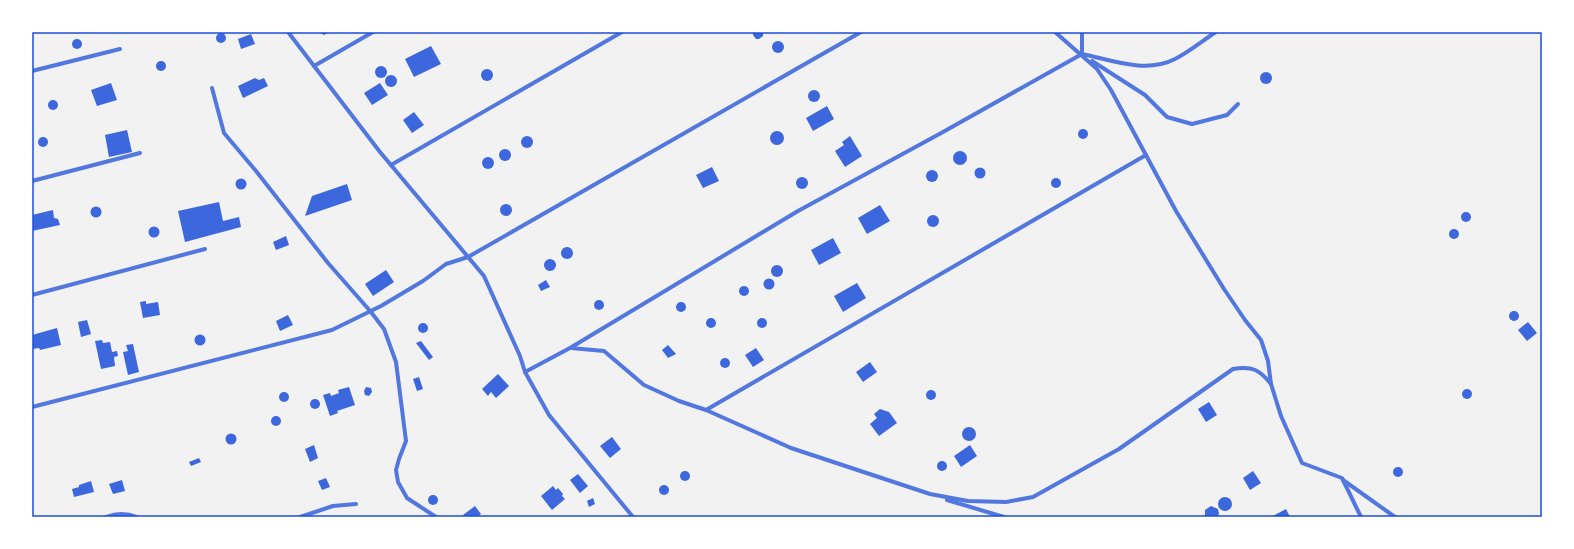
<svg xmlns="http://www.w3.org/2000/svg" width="1574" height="549" viewBox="0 0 1574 549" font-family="Quicksand,sans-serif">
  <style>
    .building { fill: #3d67dc }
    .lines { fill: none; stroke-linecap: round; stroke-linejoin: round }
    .minor { stroke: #5277de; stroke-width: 4 }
    .neatline { fill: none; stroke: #1d4ed8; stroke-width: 1.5 }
  </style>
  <rect width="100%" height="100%" fill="#f2f2f2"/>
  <!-- building -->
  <g class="building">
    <path d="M319 32H330L324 35Z"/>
    <path d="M753 32H763V36L759 39H756L753 35Z"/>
    <circle cx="221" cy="38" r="5"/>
    <path d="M251 34 255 44 241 49 238 39Z"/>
    <circle cx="77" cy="44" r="5"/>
    <circle cx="778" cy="47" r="6"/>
    <path d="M431 46 441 64 414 77 405 59Z"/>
    <circle cx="161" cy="66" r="5"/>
    <circle cx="381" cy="72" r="6"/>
    <circle cx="487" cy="75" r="6"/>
    <circle cx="1266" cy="78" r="6"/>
    <circle cx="391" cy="81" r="6"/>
    <path d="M255 78 259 80 264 78 268 86 243 98 238 86Z"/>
    <path d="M111 83 117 100 97 106 91 90Z"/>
    <path d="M380 83 388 95 372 105 364 93Z"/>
    <circle cx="814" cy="96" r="6"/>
    <circle cx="53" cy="105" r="5"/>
    <path d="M827 106 834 119 813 131 806 118Z"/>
    <path d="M414 112 424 125 412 133 403 120Z"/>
    <circle cx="1083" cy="134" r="5"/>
    <path d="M127 130 132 152 109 157 105 135Z"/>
    <circle cx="777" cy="138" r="7"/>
    <circle cx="527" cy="142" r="6"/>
    <path d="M850 136 862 156 845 167 835 151 844 145 842 142Z"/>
    <circle cx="43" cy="142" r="5"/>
    <circle cx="505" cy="155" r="6"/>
    <circle cx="960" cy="158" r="7"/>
    <circle cx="488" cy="163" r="6"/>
    <path d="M712 167 719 181 703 188 696 175Z"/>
    <circle cx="980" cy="173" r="5.5"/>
    <circle cx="932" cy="176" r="6"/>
    <circle cx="802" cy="183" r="6"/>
    <circle cx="1056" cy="183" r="5"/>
    <circle cx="241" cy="184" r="5.5"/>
    <path d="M347 184 352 200 305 216 312 196Z"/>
    <path d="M219 202 223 221 239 217 241 227 185 242 178 211Z"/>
    <circle cx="506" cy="210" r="6"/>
    <path d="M880 205 890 221 867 234 858 218Z"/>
    <circle cx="96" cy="212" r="5.5"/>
    <path d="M53 210 54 218 58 219 60 225 32 231V215Z"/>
    <circle cx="1466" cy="217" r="5"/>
    <circle cx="933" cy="221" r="6"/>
    <circle cx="154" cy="232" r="5.5"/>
    <circle cx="1454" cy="234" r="5"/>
    <path d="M286 236 289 245 276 250 273 242Z"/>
    <path d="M833 238 841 253 819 265 811 250Z"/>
    <circle cx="567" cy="253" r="6"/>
    <circle cx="550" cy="265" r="6"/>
    <circle cx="777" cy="271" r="6"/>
    <path d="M386 270 394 282 373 296 365 284Z"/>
    <circle cx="769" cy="284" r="5.5"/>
    <path d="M546 280 550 287 541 291 538 285Z"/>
    <path d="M857 283 866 298 843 312 834 296Z"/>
    <circle cx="744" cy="291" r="5"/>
    <circle cx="599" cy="305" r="5"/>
    <path d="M146 301V304L158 302 160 315 143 318 140 302Z"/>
    <circle cx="681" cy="307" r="5"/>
    <circle cx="1514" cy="316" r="5"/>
    <path d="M288 315 293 325 280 331 276 321Z"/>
    <circle cx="711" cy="323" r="5"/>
    <circle cx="762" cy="323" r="5"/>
    <path d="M87 320 91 334 81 337 78 322Z"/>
    <path d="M1528 322 1537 333 1527 341 1518 330Z"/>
    <circle cx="423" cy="328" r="5"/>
    <path d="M57 328 61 345 40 350 39 348 32 349V335Z"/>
    <circle cx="200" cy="340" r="5.5"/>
    <path d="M102 340 103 343 110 342 112 352 117 351 118 356 114 357 115 366 101 369 95 341Z"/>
    <path d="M421 341 433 357 429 360 416 343Z"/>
    <path d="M133 344 139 372 128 375 123 352 128 351 126 345Z"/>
    <path d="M668 345 676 354 668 358 662 350Z"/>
    <path d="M756 348 764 360 753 367 745 355Z"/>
    <circle cx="725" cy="363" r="5"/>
    <path d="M870 362 877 372 863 382 856 372Z"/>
    <path d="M498 374 509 386 496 398 491 392 488 396 482 389Z"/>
    <path d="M419 377 423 389 417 391 413 379Z"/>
    <path d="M349 387 355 405 337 411 338 413 330 416 323 395 330 393 331 396 339 393 338 390Z"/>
    <path d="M366 387 371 388 372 392 369 396 365 395 364 391Z"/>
    <circle cx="1467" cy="394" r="5"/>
    <circle cx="931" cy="395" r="5"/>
    <circle cx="284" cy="397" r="5"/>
    <circle cx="315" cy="404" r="5"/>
    <path d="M1209 402 1217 415 1206 422 1198 409Z"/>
    <path d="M880 409 889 412 897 423 879 436 870 424 877 418 874 414Z"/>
    <circle cx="276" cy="421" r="5"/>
    <circle cx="969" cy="434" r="7"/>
    <circle cx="231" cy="439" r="5.5"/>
    <path d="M612 437 621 449 610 458 600 446Z"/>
    <path d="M314 445 318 458 310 462 305 449Z"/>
    <path d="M970 445 977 456 961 467 954 456Z"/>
    <path d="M199 458 201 462 191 466 189 462Z"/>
    <circle cx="942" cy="466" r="5"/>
    <circle cx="1398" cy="472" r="5"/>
    <circle cx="685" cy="476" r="5"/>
    <path d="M1253 471 1261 483 1250 490 1243 478Z"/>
    <path d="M578 474 588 486 580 493 570 480Z"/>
    <path d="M326 478 330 487 322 490 318 481Z"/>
    <path d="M122 480 125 491 113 494 109 484Z"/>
    <path d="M91 481 94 492 74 497 72 489 79 487V485Z"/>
    <circle cx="664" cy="490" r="5"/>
    <path d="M553 486 556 490 558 488 563 494 562 496 565 499 552 510 541 496Z"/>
    <circle cx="433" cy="500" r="5"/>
    <circle cx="1225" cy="504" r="7"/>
    <path d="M593 498 595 504 589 507 587 501Z"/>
    <path d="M475 506 481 514 477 517H465L463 515Z"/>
    <path d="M1211 506 1218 509 1219 513 1218 517H1205V510Z"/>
    <path d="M1286 509 1290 517H1271Z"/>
  </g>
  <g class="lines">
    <!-- minor -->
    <g class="minor">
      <path d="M288 32 380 152 484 276 520 356 525 372 549 415 633 517"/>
      <path d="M1055 32 1097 69 1111 90 1176 211 1224 289 1245 320 1261 340 1268 361 1271 384 1281 416 1302 463 1342 478 1361 517"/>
      <path d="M1082 54V32"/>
      <path d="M1092 61 1145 95 1167 117 1192 124 1227 115 1238 104"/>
      <path d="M314 66 373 32"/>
      <path d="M32 71 120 49"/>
      <path d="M212 88 224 133 256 171 328 263 371 312 384 329 396 362 406 441 399 459 396 470 398 482 407 498 436 517"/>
      <path d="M391 165 622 32"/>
      <path d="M32 181 140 153"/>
      <path d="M32 295 205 249"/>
      <path d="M571 348 604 351 644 385 679 401 706 410 791 448 930 494 968 501 1006 502 1033 497 1119 449 1233 369C1252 366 1259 369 1271 384"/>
      <path d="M525 372 570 348 798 211 943 132 1082 54C1111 60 1146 74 1175 59 1189 52 1202 41 1216 32"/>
      <path d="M32 407 332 330 381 306 423 281 446 264 468 257 861 32"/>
      <path d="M706 410 1146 155"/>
      <path d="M1343 480 1395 517"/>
      <path d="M947 500 1004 517"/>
      <path d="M106 517C116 513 127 513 137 517"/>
      <path d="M300 517 333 506 356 504"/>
    </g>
  </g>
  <!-- border -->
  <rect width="1574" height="549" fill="none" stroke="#ffffff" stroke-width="66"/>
  <rect x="33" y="33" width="1508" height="483" class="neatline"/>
</svg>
